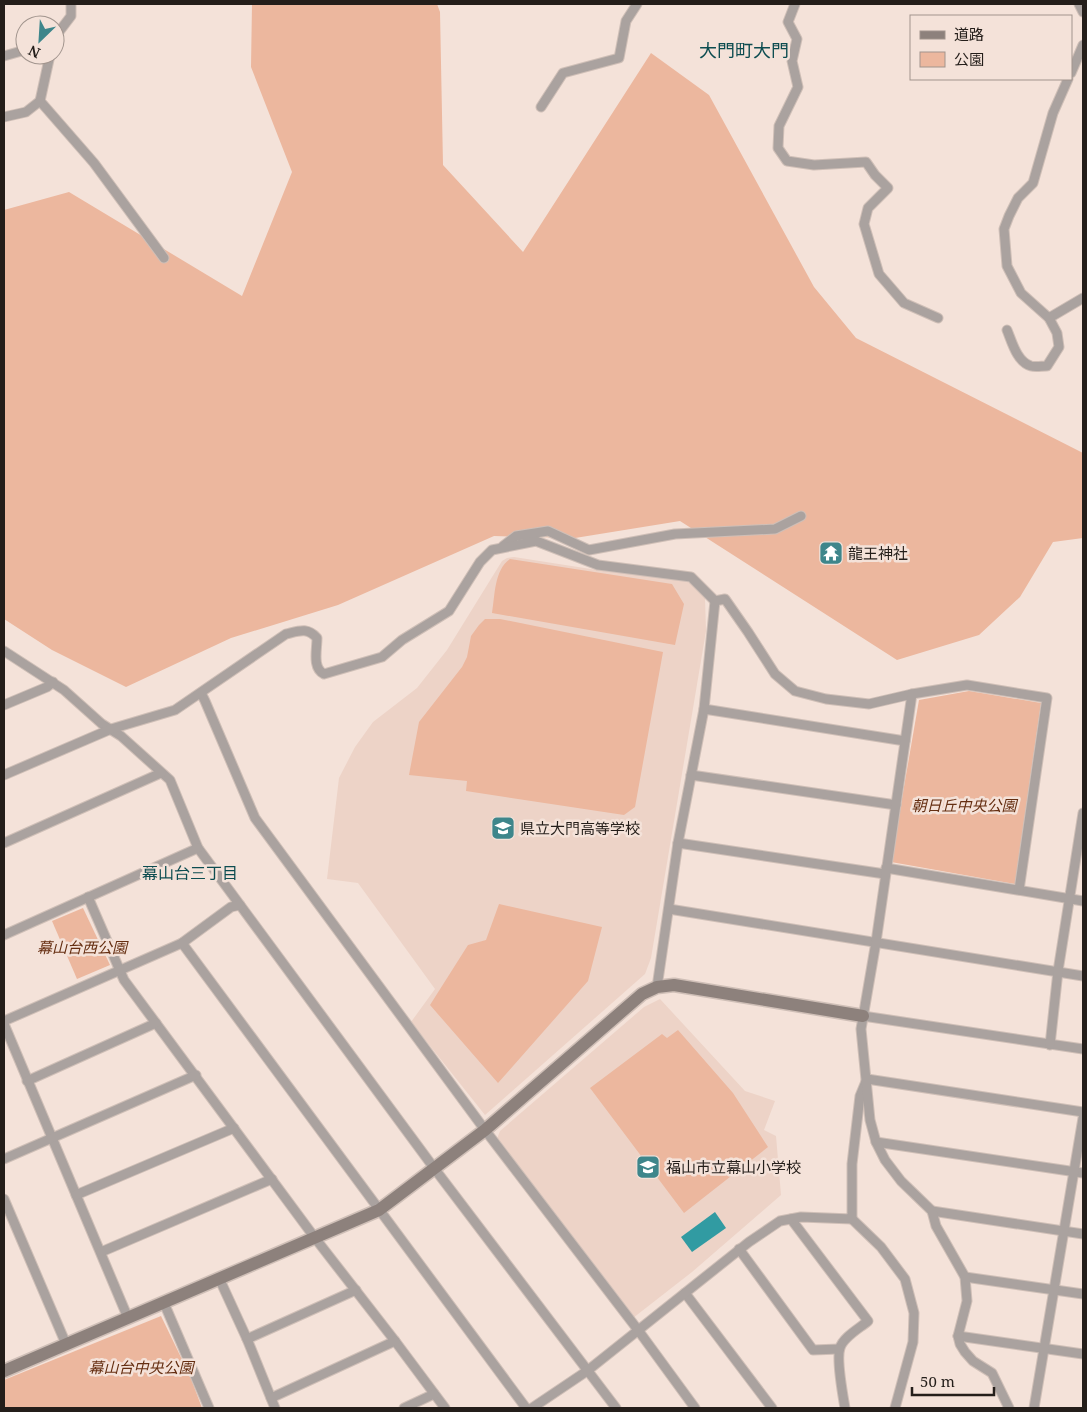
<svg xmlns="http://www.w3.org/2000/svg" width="1087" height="1412" viewBox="0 0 1087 1412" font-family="'Noto Serif','Noto Sans JP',serif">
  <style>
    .built { fill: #edd3c7 }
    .green { fill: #ecb79e }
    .water { fill: #319ba2 }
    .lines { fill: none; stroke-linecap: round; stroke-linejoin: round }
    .street-casing { stroke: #cfbfb7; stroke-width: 11 }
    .secondary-casing { stroke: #cfbfb7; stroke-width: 15 }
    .street { stroke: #aaa29f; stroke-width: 9 }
    .secondary { stroke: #8d817c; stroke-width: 12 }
    .labels { text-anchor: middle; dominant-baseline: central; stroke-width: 5; stroke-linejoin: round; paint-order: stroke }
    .poi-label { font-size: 15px; fill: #241e1a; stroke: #f4e2d9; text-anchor: start }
    .park-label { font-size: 15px; font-style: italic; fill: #652e11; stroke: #f4e2d9 }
    .neighbourhood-label { font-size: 16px; fill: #0c4c50; stroke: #f4e2d9 }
    .quarter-label { font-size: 18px; fill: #0c4c50; stroke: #f4e2d9 }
  </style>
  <rect width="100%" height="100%" fill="#f4e2d9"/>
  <!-- built -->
  <g class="built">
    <path d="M514 557 610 572 654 575 687 580 697 587 705 598 706 631 651 958 645 974 485 1115 411 1022 435 989 358 883 327 879 339 778 355 747 373 722 417 688 447 650 502 561 507 558Z"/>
    <path d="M660 999 745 1091 775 1101 764 1130 776 1136 781 1195 692 1272 633 1318 497 1139 500 1131 644 1007Z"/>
  </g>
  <!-- green -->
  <g class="green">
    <path d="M252 4H437L440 12 443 165 523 252 651 53 709 95 814 287 856 338 1083 453V538L1053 542 1020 597 979 635 897 660 680 521 575 538 494 536 338 605 231 638 126 687 52 650 4 619V210L69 192 242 296 292 172 251 67Z"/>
    <path d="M510 559 672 584 684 604 675 645 492 613C495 596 494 570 510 559Z"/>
    <path d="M485 619H500L663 652 635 807 624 815 466 791 467 781 409 775 419 722 462 667 467 657 471 636 479 625Z"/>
    <path d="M969 691 1041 703 1015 884 891 862 919 700Z"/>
    <path d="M499 904 602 927 588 981 498 1083 430 1005 468 945 486 940Z"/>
    <path d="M83 908 110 965 77 979 52 921Z"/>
    <path d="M678 1030 733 1093 768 1147 684 1213 590 1088 662 1034 667 1038Z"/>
    <path d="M161 1316 190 1376 202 1408H4V1380Z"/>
  </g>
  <!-- water -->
  <path class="water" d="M715 1212 726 1228 692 1252 681 1237Z"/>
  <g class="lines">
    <!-- street casing -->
    <g class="street-casing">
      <g id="street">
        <path d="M795 4 788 22 797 39 792 61 798 87 779 126 778 148 787 161 814 165 866 162 875 175 888 188 868 208 864 224 879 274 904 303 938 318"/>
        <path d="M1079 4 1083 12"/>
        <path d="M55 37 71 16V4"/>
        <path d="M50 55 40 101 94 163 164 258"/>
        <path d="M4 56 25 50"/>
        <path d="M1071 73 1083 45"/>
        <path d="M541 107 563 73 619 58 626 21 637 4"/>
        <path d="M4 117 26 112 40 101"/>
        <path d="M1049 318 1083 298"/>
        <path d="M1007 330C1012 342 1017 362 1031 366 1035 367 1042 366 1047 366L1059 347 1057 333 1049 318 1021 293 1007 266 1004 229 1009 216 1018 198 1033 183 1053 113 1068 79"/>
        <path d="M503 546 516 536 548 531 589 550 675 534 775 529 801 516"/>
        <path d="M4 651 64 690 102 724 121 736 170 780 198 848 434 1168 616 1408"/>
        <path d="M201 693 205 701 255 818 485 1130 638 1330 695 1408"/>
        <path d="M4 705 47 687 53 682"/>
        <path d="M704 709 905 741"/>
        <path d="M4 775 111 729 175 710 286 634C299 631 307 627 317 638 317 650 312 668 324 674L382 657 402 640 449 611 480 562 492 550 536 541 598 565 691 577 715 601"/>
        <path d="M691 775 896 805"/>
        <path d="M4 843 161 773"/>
        <path d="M678 843 885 874"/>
        <path d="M886 868 1083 901"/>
        <path d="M88 897 124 980 315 1238 395 1341 445 1408"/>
        <path d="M669 909 1083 976"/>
        <path d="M4 935 198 848"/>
        <path d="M182 943 526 1408"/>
        <path d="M657 987 678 843 704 709 715 601 725 599 748 632 775 674 795 691 826 699 869 704 912 694"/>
        <path d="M863 1016 1083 1049"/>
        <path d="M4 1021 182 943 231 907 240 905"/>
        <path d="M4 1024 128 1318"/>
        <path d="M1050 1045 1058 971 1083 813"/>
        <path d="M27 1081 156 1023"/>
        <path d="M876 1142 1083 1173"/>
        <path d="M4 1159 196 1075"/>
        <path d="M76 1195 234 1128"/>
        <path d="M4 1199 66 1344"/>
        <path d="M932 1211 1083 1234"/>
        <path d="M791 1219 868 1321C860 1328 843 1337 840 1348 836 1359 843 1396 845 1408"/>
        <path d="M852 1219 881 1247 905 1279 914 1313 913 1342 895 1408"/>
        <path d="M739 1249 813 1350 839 1349"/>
        <path d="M101 1252 272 1179"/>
        <path d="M965 1277 1083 1294"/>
        <path d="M219 1278 247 1339 275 1408"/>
        <path d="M685 1293 772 1408"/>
        <path d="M164 1303 209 1408"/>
        <path d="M958 1336 1083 1354"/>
        <path d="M247 1339 356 1290"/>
        <path d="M271 1398 395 1341"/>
        <path d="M404 1408 434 1394"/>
        <path d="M532 1408 587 1371 749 1242 780 1221 801 1217 852 1219V1164L860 1096 867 1079 1083 1112"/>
        <path d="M1009 1408 992 1373 973 1361 965 1352 960 1344 958 1336 967 1301 965 1277 936 1226 932 1211 901 1181 885 1160 876 1142 870 1120 861 1029 876 942 912 694 967 685 1047 698 1019 890"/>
        <path d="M1034 1408 1083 1118"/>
      </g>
    </g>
    <!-- secondary casing -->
    <g class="secondary-casing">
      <path id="secondary" d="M4 1371 379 1210 485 1130 642 994 657 987 674 985 863 1016"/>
    </g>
    <!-- street -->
    <use href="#street" class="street"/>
    <!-- secondary -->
    <use href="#secondary" class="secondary"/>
  </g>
  <!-- icons -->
  <defs>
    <g id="temple-square" transform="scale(1.25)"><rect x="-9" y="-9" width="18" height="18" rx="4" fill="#3e868b" stroke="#f4e2d9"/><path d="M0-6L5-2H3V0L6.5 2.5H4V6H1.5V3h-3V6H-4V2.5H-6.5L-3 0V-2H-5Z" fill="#fff"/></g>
    <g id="school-square" transform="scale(1.25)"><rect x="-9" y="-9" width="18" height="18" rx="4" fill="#3e868b" stroke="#f4e2d9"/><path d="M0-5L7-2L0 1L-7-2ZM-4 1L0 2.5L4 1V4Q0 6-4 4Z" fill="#fff"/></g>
  </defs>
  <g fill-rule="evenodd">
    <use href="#temple-square" x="831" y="553"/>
    <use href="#school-square" x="503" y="828"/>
    <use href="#school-square" x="648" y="1167"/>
  </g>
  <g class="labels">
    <!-- poi labels -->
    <g class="poi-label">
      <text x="848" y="553">龍王神社</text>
      <text x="520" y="828">県立大門高等学校</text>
      <text x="666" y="1167">福山市立幕山小学校</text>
    </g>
    <!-- park labels -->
    <g class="park-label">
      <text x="964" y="805">朝日丘中央公園</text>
      <text x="82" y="947">幕山台西公園</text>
      <text x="141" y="1367">幕山台中央公園</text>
    </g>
    <!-- neighbourhood labels -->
    <g class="neighbourhood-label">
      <text x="190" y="873">幕山台三丁目</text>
    </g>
    <!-- quarter labels -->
    <g class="quarter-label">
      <text x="744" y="50">大門町大門</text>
    </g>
  </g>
  <!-- border -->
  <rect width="1087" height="1412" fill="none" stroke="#241e1a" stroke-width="10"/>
  <!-- legend -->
  <rect x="910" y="15" width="162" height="65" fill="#f4e2d9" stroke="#a1948d"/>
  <rect x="920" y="31" width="25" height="8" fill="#8d817c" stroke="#a1948d"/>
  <text x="954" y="40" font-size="15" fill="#241e1a">道路</text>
  <rect x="920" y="52" width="25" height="15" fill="#ecb79e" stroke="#a1948d"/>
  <text x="954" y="65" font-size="15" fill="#241e1a">公園</text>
  <!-- north arrow -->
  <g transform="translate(40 40) rotate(205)"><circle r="24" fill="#f4e2d9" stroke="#a1948d"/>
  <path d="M0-4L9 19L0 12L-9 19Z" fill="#3e868b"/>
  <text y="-8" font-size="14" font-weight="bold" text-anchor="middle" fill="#241e1a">N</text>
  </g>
  <!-- scale -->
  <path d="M912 1387v8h82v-8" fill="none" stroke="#241e1a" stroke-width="2.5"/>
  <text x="920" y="1387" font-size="15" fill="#241e1a" stroke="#f4e2d9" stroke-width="4" paint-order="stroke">50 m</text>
</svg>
